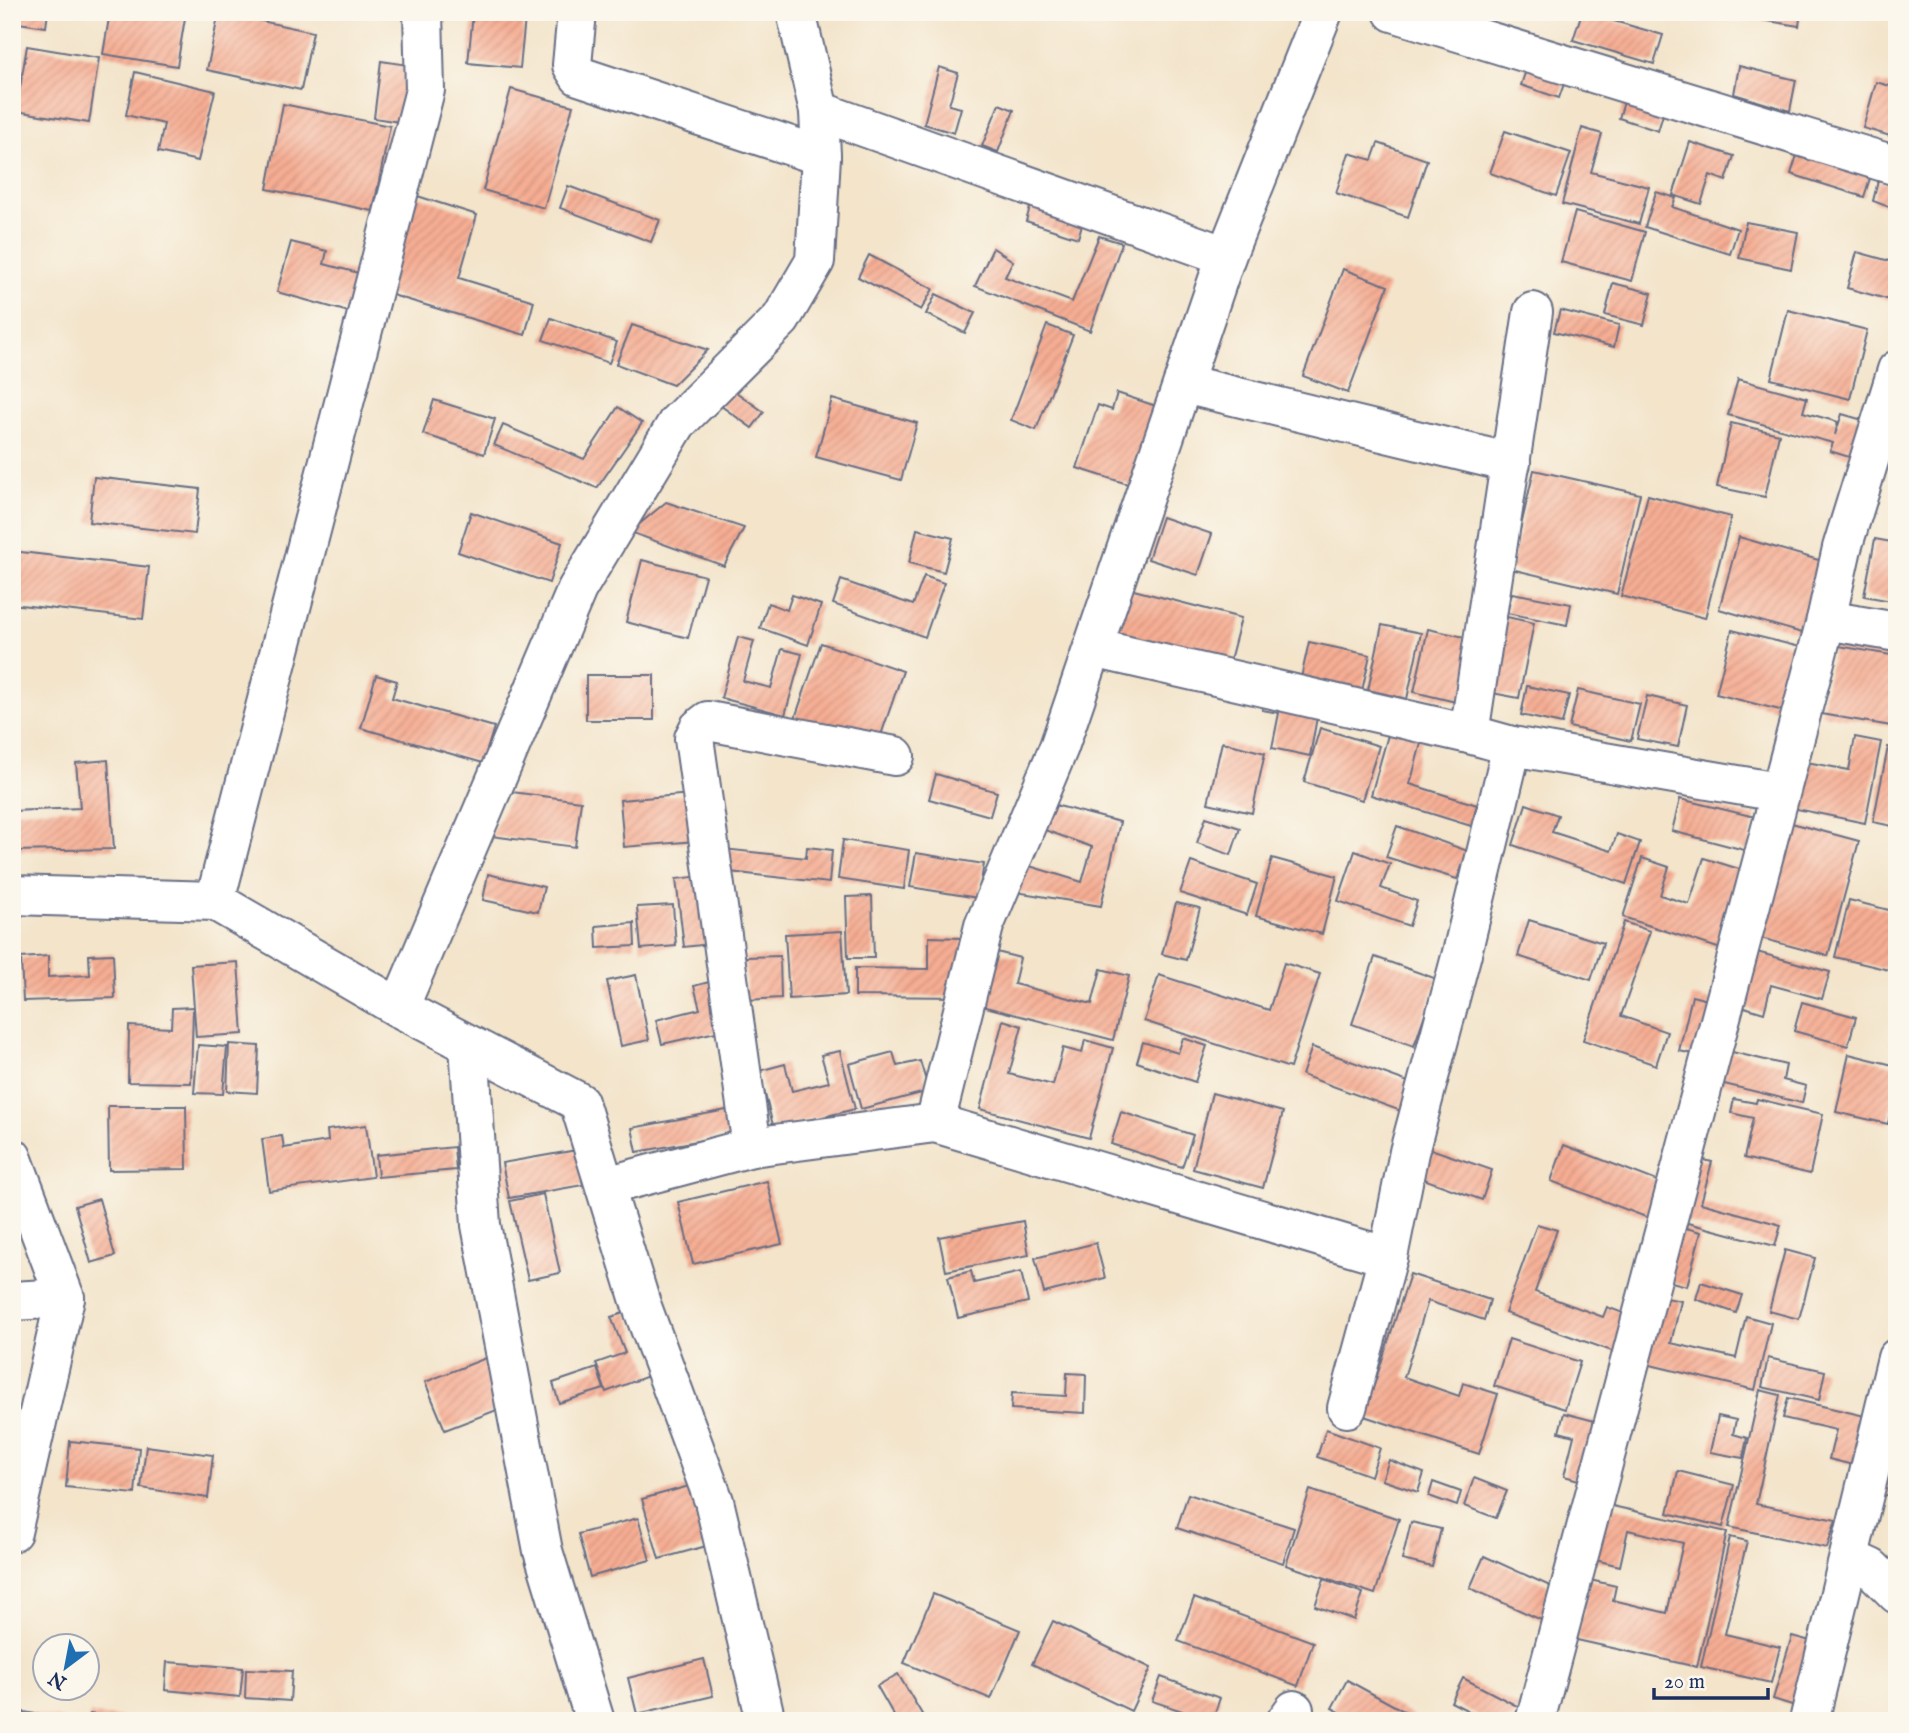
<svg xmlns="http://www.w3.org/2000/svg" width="1909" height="1733" viewBox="0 0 1909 1733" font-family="'IM FELL English',serif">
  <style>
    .building { fill: url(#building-hatch) }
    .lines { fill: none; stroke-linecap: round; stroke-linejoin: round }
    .minor-casing { stroke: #676e84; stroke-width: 42 }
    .minor { stroke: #fff; stroke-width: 38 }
  </style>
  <defs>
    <pattern id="building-hatch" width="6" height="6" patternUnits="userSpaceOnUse" patternTransform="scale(1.75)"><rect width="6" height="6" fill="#f6ad93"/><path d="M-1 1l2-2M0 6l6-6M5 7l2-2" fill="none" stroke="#d29581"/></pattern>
  </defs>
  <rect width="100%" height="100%" fill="#fbf7ec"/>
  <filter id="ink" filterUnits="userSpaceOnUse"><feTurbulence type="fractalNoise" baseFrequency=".0143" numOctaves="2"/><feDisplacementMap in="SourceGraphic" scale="14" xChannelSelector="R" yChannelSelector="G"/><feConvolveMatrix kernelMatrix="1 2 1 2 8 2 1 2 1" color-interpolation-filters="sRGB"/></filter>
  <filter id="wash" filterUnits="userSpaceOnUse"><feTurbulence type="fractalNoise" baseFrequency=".00686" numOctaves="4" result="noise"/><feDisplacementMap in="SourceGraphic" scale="28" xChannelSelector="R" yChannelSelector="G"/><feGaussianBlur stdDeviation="1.57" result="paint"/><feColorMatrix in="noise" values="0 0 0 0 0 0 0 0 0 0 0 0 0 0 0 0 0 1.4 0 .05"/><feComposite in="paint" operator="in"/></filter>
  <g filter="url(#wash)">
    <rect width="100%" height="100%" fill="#f3e4ca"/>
    <g id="blocks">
      <!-- building -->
      <g class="building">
        <path d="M20 12H48L46 27 18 23Z"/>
        <path d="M110 12H186L177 66 103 54Z"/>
        <path d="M219 12 313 32 301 90 207 70Z"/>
        <path d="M1582 12 1663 35 1654 64 1573 40Z"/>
        <path d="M1738 12H1801L1799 26 1737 16Z"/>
        <path d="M473 13 525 18 520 68 468 63Z"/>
        <path d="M27 46 99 58 89 123 16 111Z"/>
        <path d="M381 61 415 66 406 123 374 118Z"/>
        <path d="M1528 64 1566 78 1559 98 1521 85Z"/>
        <path d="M1739 66 1796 80 1790 111 1734 94Z"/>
        <path d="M939 67 958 73 949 105 961 108 954 133 924 124Z"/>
        <path d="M135 72 215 91 198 161 158 152 164 124 126 115Z"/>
        <path d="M1876 82 1897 88V138L1863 128Z"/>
        <path d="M511 89 573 106 544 208 483 190Z"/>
        <path d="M1625 99 1664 111 1658 131 1619 118Z"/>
        <path d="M283 104 390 126 373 211 267 189Z"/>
        <path d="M999 104 1014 110 998 152 982 146Z"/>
        <path d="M1582 128 1602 134 1591 172 1649 187 1639 224 1562 204Z"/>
        <path d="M1505 131 1571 153 1556 196 1490 173Z"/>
        <path d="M1690 142 1734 156 1726 181 1710 175 1701 204 1673 195Z"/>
        <path d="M1378 143 1427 160 1408 217 1336 193 1349 153 1372 160Z"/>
        <path d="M1798 152 1871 175 1864 197 1791 174Z"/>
        <path d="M1878 181 1897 185V210L1873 201Z"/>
        <path d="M568 186 660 220 651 242 560 208Z"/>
        <path d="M1656 192 1676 198 1672 207 1738 229 1730 254 1645 227Z"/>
        <path d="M408 193 477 215 459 278 534 301 525 335 379 291Z"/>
        <path d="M1032 201 1084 218 1078 238 1026 221Z"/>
        <path d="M1575 212 1645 232 1632 281 1561 262Z"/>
        <path d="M1746 222 1798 232 1791 269 1739 258Z"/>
        <path d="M1099 236 1122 243 1090 331 975 286 993 248 1013 261 1005 277 1072 302Z"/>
        <path d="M291 242 327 251 324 264 366 275 356 314 277 292Z"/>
        <path d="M1857 252 1897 263V302L1847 288Z"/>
        <path d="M869 255 933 289 921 310 858 277Z"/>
        <path d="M1343 269 1388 286 1348 393 1303 376Z"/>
        <path d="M1613 283 1652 293 1644 325 1605 315Z"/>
        <path d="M936 294 975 313 965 333 926 314Z"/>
        <path d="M1560 310 1619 325 1614 347 1554 332Z"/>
        <path d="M1788 310 1867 330 1850 399 1771 379Z"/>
        <path d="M551 318 617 342 609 363 543 340Z"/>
        <path d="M632 325 708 350 673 385 616 364Z"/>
        <path d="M1047 325 1073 335 1036 430 1011 420Z"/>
        <path d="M1738 379 1807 398 1803 412 1838 422 1835 435 1842 414 1873 423 1862 461 1830 451 1833 443 1728 415Z"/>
        <path d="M729 387 764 412 752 428 717 403Z"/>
        <path d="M1117 393 1162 408 1137 487 1077 468 1098 405 1112 410Z"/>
        <path d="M832 399 917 423 901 480 816 457Z"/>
        <path d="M434 400 495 419 484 454 423 434Z"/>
        <path d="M618 407 642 423 597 488 494 445 503 425 584 459Z"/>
        <path d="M1731 423 1779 434 1765 497 1717 487Z"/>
        <path d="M1534 470 1640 494 1617 594 1511 569Z"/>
        <path d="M94 477 200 489 195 534 89 522Z"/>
        <path d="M1648 495 1731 517 1705 618 1621 596Z"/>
        <path d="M666 502 744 528 724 566 630 532Z"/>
        <path d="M471 512 562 543 549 583 458 552Z"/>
        <path d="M1162 517 1212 534 1198 575 1148 559Z"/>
        <path d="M917 529 953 538 944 572 909 563Z"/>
        <path d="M1739 537 1829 563 1809 635 1719 609Z"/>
        <path d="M1875 539 1897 543V602L1864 596Z"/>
        <path d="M12 551 149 567 143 619 12 604Z"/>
        <path d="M642 560 705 576 688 638 626 622Z"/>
        <path d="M924 576 944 583 925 637 833 604 841 580 913 605Z"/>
        <path d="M1130 589 1241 618 1229 664 1118 635Z"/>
        <path d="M1512 593 1571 604 1567 625 1507 613Z"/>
        <path d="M792 595 821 605 808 645 760 628 768 603 787 610Z"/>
        <path d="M1507 617 1534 623 1519 698 1492 693Z"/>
        <path d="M1382 625 1421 633 1407 699 1368 690Z"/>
        <path d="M1428 629 1478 640 1464 704 1414 692Z"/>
        <path d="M1732 630 1800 647 1784 711 1716 694Z"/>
        <path d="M738 637 754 641 743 681 771 688 782 649 802 654 785 715 721 698Z"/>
        <path d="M1309 642 1370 655 1362 691 1301 678Z"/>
        <path d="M821 643 903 671 881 735 795 718Z"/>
        <path d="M1833 645 1897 656V727L1821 714Z"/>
        <path d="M376 675 397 681 392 698 494 727 483 763 361 728Z"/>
        <rect x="586" y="675" width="68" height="45"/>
        <path d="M1527 686 1569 695 1562 724 1521 715Z"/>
        <path d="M1578 690 1640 704 1631 741 1569 727Z"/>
        <path d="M1265 695 1319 706 1310 756 1272 748 1279 713 1262 710Z"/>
        <path d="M1647 696 1687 705 1678 747 1637 739Z"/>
        <path d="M1320 728 1379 746 1362 800 1304 782Z"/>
        <path d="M1390 728 1423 736 1410 784 1477 805 1471 826 1371 795Z"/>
        <path d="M1855 737 1881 742 1865 823 1792 808 1801 761 1849 770Z"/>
        <path d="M1222 742 1265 753 1252 813 1208 803Z"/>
        <path d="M1888 747 1897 749V827L1873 822Z"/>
        <path d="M108 760 114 849 12 851V811L80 808 76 763Z"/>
        <path d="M936 774 997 792 990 816 929 799Z"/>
        <path d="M512 792 581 801 575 847 491 836Z"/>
        <path d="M692 794 696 841 624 847 620 800Z"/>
        <path d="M1680 799 1755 817 1748 851 1672 831Z"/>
        <path d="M1047 803 1120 822 1101 906 1016 892 1023 864 1082 882 1092 847 1039 828Z"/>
        <path d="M1526 804 1558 815 1552 832 1611 851 1617 834 1640 842 1626 884 1513 845Z"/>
        <path d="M1206 817 1240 828 1231 855 1197 843Z"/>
        <path d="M1784 821 1859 841 1828 956 1753 936Z"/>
        <path d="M1397 826 1468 851 1457 879 1386 857Z"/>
        <path d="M843 840 909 850 904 889 838 879Z"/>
        <path d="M807 847 832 850 829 883 721 871 724 849 806 858Z"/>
        <path d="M1355 851 1390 864 1381 888 1417 901 1409 926 1338 901Z"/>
        <path d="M916 853 984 864 978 898 910 887Z"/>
        <path d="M1272 858 1337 876 1322 934 1256 916Z"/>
        <path d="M1642 858 1669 867 1660 895 1689 904 1704 858 1752 873 1727 951 1623 917Z"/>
        <path d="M1191 862 1257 884 1247 915 1180 893Z"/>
        <path d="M488 874 544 887 538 912 483 900Z"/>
        <path d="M701 876 710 944 684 947 676 879Z"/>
        <path d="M872 896 874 958H848L846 897Z"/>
        <path d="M1849 900 1897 912V972L1835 957Z"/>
        <path d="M1176 903 1200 908 1186 960 1162 954Z"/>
        <path d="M673 905 676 946 641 949 637 907Z"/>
        <path d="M1529 920 1603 943 1591 980 1518 956Z"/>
        <path d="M1624 922 1650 931 1621 1016 1667 1032 1656 1065 1583 1040Z"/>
        <path d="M634 923 635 946 597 948 596 926Z"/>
        <path d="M842 931 846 995 789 999 785 934Z"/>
        <path d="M929 937 963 938V997L855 996V968L929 969Z"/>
        <path d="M993 951 1020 958 1014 984 1092 1004 1101 969 1129 976 1113 1040 978 1005Z"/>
        <path d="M1753 951 1830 972 1822 999 1771 985 1764 1013 1738 1005Z"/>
        <path d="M113 954 115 998 23 1001 21 958 48 956V977L90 975 89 955Z"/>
        <path d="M780 956 781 998 747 1000 745 957Z"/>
        <path d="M1375 957 1437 979 1414 1046 1352 1024Z"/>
        <path d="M238 962 243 1034 196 1037 191 965Z"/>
        <path d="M1284 963 1320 974 1290 1068 1144 1021 1159 975 1269 1010Z"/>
        <path d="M636 975 649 1040 621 1046 607 981Z"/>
        <path d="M713 981 725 1030 662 1044 656 1020 700 1009 694 986Z"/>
        <path d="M1692 996 1715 1002 1703 1056 1679 1051Z"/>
        <path d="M1802 1002 1856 1017 1848 1046 1794 1031Z"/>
        <path d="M193 1007 191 1083 128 1082 129 1026 171 1028 172 1008Z"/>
        <path d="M1003 1020 1022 1026 1009 1074 1053 1085 1063 1048 1082 1053 1085 1040 1113 1048 1089 1138 980 1109Z"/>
        <path d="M1183 1038 1207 1046 1195 1082 1137 1062 1143 1042 1178 1053Z"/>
        <path d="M229 1044 259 1046 257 1093 227 1091Z"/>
        <path d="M198 1045 227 1047 223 1094 194 1093Z"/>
        <path d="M1312 1047 1422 1087 1412 1115 1302 1075Z"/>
        <path d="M840 1051 855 1109 774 1129 759 1071 785 1064 792 1091 829 1082 821 1055Z"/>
        <path d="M1728 1051 1786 1065 1783 1080 1806 1086 1802 1103 1720 1083Z"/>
        <path d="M893 1052 897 1066 920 1061 929 1091 861 1109 849 1064Z"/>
        <path d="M1849 1054 1897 1066V1084L1888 1124 1836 1112Z"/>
        <path d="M1212 1093 1283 1112 1263 1188 1193 1169Z"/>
        <path d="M1734 1099 1756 1103 1757 1099 1823 1114 1810 1174 1744 1158 1753 1118 1731 1113Z"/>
        <path d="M108 1106H186L187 1169 109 1170Z"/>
        <path d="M737 1108 741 1133 637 1152 632 1128Z"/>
        <path d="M1121 1112 1193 1135 1182 1167 1111 1144Z"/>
        <path d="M366 1125 373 1177 269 1191 262 1139 282 1136 284 1148 328 1141 327 1130Z"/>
        <path d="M1564 1145 1665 1184 1651 1219 1551 1181Z"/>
        <path d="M454 1147 456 1170 378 1177 376 1155Z"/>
        <path d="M1425 1147 1492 1170 1482 1200 1415 1176Z"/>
        <path d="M577 1150 583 1185 509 1198 502 1163Z"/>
        <path d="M1697 1158 1712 1162 1701 1203 1781 1225 1775 1246 1680 1221Z"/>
        <path d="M767 1181 782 1244 693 1264 678 1202Z"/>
        <path d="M543 1194 560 1273 528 1280 510 1201Z"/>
        <path d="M99 1199 115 1256 91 1263 75 1206Z"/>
        <path d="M1023 1221 1029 1255 946 1271 939 1237Z"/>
        <path d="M1537 1224 1557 1230 1535 1292 1603 1317 1607 1307 1634 1317 1620 1354 1505 1313Z"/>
        <path d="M1674 1225 1701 1232 1687 1286 1660 1279Z"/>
        <path d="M1096 1243 1105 1278 1044 1293 1035 1258Z"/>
        <path d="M1785 1250 1815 1258 1799 1319 1769 1311Z"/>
        <path d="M971 1271 974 1283 1021 1272 1028 1302 958 1318 948 1277Z"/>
        <path d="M1410 1274 1490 1300 1484 1320 1428 1301 1404 1377 1459 1396 1463 1383 1498 1394 1479 1454 1364 1416Z"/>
        <path d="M1701 1282 1742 1295 1736 1313 1696 1299Z"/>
        <path d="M1662 1297 1681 1301 1671 1343 1736 1358 1746 1316 1771 1323 1755 1390 1646 1364Z"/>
        <path d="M627 1312 651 1375 606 1392 596 1363 625 1353 611 1317Z"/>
        <path d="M1509 1339 1580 1362 1565 1409 1494 1386Z"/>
        <path d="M491 1356 510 1405 445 1430 425 1382Z"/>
        <path d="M1768 1358 1825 1371 1819 1400 1762 1387Z"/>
        <path d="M597 1368 604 1389 559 1403 553 1383Z"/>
        <path d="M1067 1373 1086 1374 1085 1413 1011 1409 1012 1393 1066 1396Z"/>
        <path d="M1760 1390 1780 1395 1756 1504 1836 1520 1827 1548 1729 1527Z"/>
        <path d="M1788 1398 1869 1417 1857 1466 1829 1459 1836 1430 1783 1418Z"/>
        <path d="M1564 1413 1606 1424 1590 1483 1564 1476 1574 1436 1559 1432Z"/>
        <path d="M1718 1416 1736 1420 1733 1434 1747 1438 1743 1458 1710 1452Z"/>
        <path d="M1326 1429 1380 1448 1371 1476 1317 1457Z"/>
        <path d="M1897 1436V1491L1895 1498 1873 1491Z"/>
        <path d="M70 1441 139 1448 135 1494 66 1487Z"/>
        <path d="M146 1446 213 1455 208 1498 141 1488Z"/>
        <path d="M1389 1460 1424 1473 1418 1492 1382 1480Z"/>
        <path d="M1678 1471 1734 1485 1723 1527 1668 1513Z"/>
        <path d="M1474 1478 1507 1491 1496 1518 1464 1506Z"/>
        <path d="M1433 1482 1461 1492 1457 1506 1429 1496Z"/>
        <path d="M693 1485 710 1545 659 1559 642 1499Z"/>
        <path d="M1310 1490 1399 1519 1375 1594 1286 1565Z"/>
        <path d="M1188 1494 1294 1528 1283 1563 1177 1528Z"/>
        <path d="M1608 1505 1727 1532 1697 1667 1577 1640 1590 1580 1616 1586 1613 1600 1667 1613 1683 1543 1628 1530 1620 1566 1595 1560Z"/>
        <path d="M638 1518 650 1560 590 1577 578 1534Z"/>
        <path d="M1411 1522 1441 1529 1432 1567 1402 1560Z"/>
        <path d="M1730 1537 1747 1541 1725 1634 1780 1647 1771 1683 1701 1667Z"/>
        <path d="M1484 1556 1561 1591 1548 1623 1470 1588Z"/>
        <path d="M1324 1579 1363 1593 1354 1620 1315 1606Z"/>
        <path d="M933 1594 1020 1630 991 1699 904 1663Z"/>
        <path d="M1194 1598 1313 1642 1298 1686 1178 1641Z"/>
        <path d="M1053 1621 1151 1668 1131 1711 1032 1664Z"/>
        <path d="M1792 1636 1814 1642 1795 1706 1773 1699Z"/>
        <path d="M704 1659 713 1696 637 1714 628 1678Z"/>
        <path d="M167 1662 243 1668 240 1697 165 1690Z"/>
        <path d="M246 1669 292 1671 290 1701 245 1698Z"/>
        <path d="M898 1674 926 1721H897L877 1686Z"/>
        <path d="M1161 1677 1220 1698 1212 1721 1152 1701Z"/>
        <path d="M1463 1678 1519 1707 1512 1721H1488L1451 1702Z"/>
        <path d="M1347 1680 1422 1721H1356L1332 1708Z"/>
        <path d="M24 1712 63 1719V1721H23Z"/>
        <path d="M90 1714 130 1719V1721H89Z"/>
      </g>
    </g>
  </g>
  <g filter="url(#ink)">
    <use href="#blocks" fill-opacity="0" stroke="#676e84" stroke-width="2"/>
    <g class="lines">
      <!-- minor casing -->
      <g class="minor-casing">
        <g id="minor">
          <path d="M577 12 572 65 579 76 821 156"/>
          <path d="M1393 12 1897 166"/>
          <path d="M819 111 1226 256"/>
          <path d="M1184 384 1511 463"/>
          <path d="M1826 620 1897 632"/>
          <path d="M1093 648 1469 734 1512 746 1778 792"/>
          <path d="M1469 734 1533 312"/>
          <path d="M12 895 215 901 399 1008 579 1102 641 1304 714 1501 766 1721"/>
          <path d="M215 901 425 90 423 12"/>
          <path d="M399 1008 577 589 677 423 781 319 815 261 821 156 819 111 796 12"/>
          <path d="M469 1045 481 1225 543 1551 595 1721"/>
          <path d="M935 1123 984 926 1059 747 1226 256 1323 12"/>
          <path d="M752 1147 694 738 699 728 708 721 895 756"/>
          <path d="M12 1157 65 1298 12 1532"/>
          <path d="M606 1186 752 1147 935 1123 1388 1257"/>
          <path d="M12 1301 65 1298"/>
          <path d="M1347 1408 1388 1257 1409 1152 1462 953 1512 746"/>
          <path d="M1849 1558 1871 1568 1897 1594"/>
          <path d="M1286 1721 1294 1710"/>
          <path d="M1535 1721 1826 620 1842 548 1897 370"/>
          <path d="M1809 1721 1897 1358"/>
        </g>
      </g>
      <!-- minor -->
      <use href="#minor" class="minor"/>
    </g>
  </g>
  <!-- margin -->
  <rect width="1909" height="1733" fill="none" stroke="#fbf7ec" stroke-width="42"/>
  <!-- north arrow -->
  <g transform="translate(66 1667) rotate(212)"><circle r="33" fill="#fbf7ec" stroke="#a1a7b3" stroke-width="2"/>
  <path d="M0-5L12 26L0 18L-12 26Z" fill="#1f6fb2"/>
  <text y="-10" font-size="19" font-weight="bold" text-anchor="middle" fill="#1b2f5e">N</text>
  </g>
  <!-- scale -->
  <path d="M1654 1688v10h114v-10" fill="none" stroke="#1b2f5e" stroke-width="3.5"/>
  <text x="1664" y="1688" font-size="21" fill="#1b2f5e" stroke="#fbf7ec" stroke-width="5" paint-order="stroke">20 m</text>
</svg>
